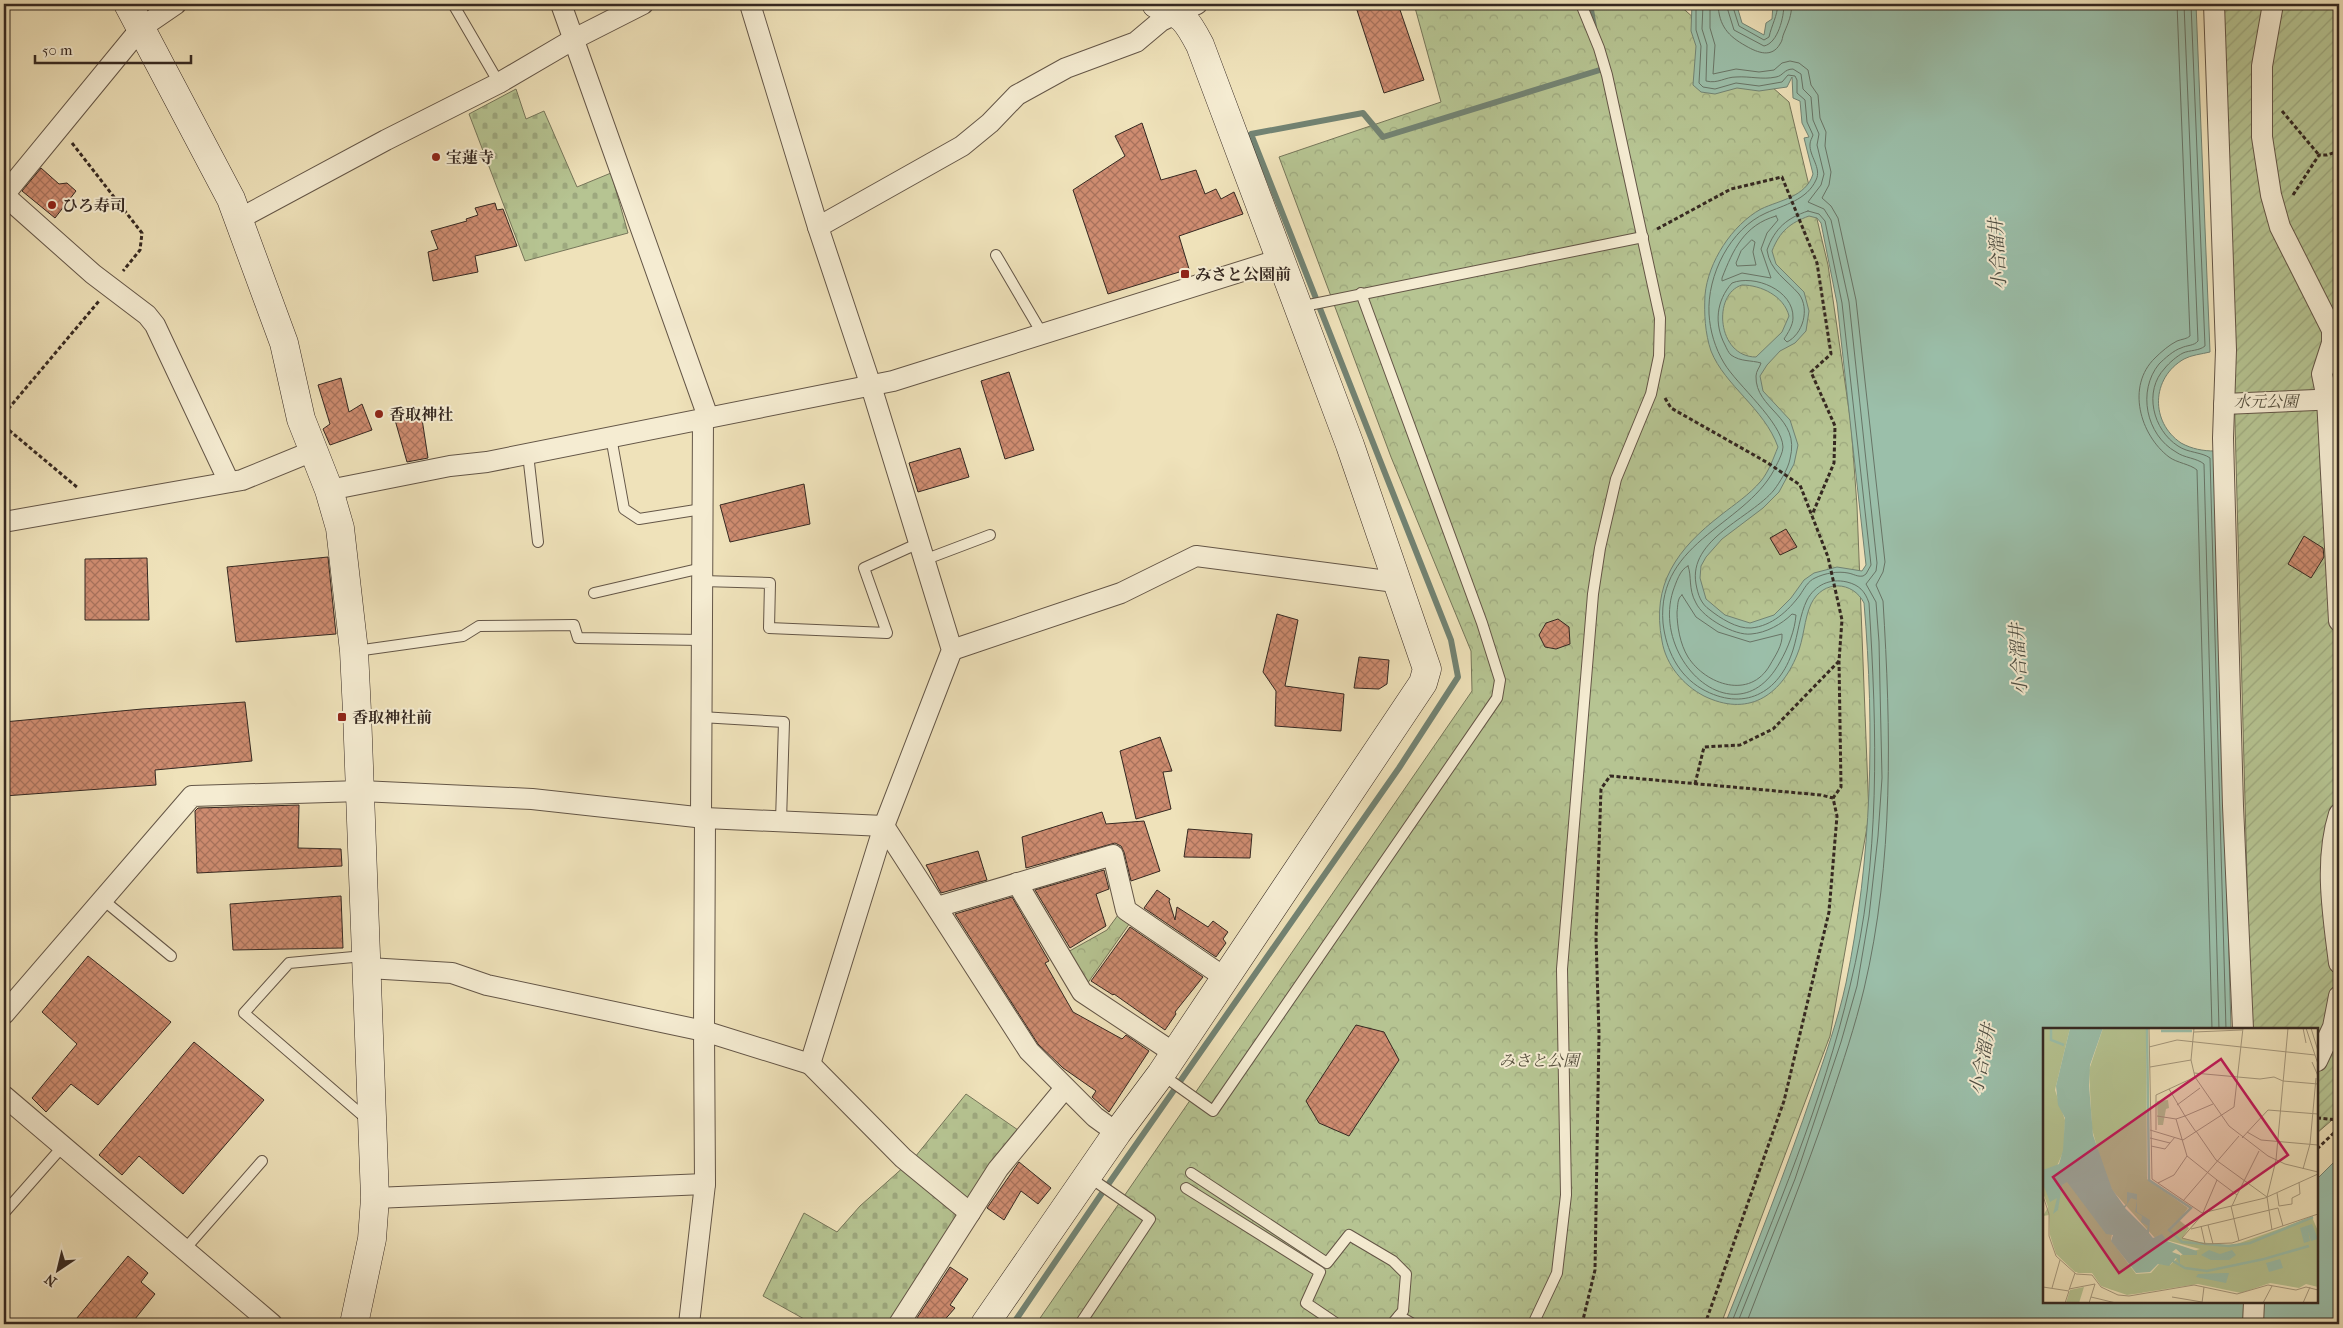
<svg xmlns="http://www.w3.org/2000/svg" width="2343" height="1328" viewBox="0 0 2343 1328" font-family="'IM FELL French Canon','Noto Serif JP',serif">
  <style>
    .cemetery { fill: url(#cemetery-stones); stroke: #76765a }
    .park { fill: url(#park-crowns); stroke: #76765a }
    .garden { fill: url(#garden-furrows); stroke: #76765a }
    .water { fill: #9bbfaa; stroke: #728373; fill-rule: evenodd }
    .lines { fill: none; stroke-linecap: round; stroke-linejoin: round }
    .shore { stroke: #687466; stroke-width: 1 }
    .stream { stroke: #728373; stroke-width: 6 }
    .building { fill: url(#building-cross-hatch); stroke: #352821 }
    .lane-casing { stroke: #645647; stroke-width: 12 }
    .street-casing { stroke: #645647; stroke-width: 22 }
    .secondary-casing { stroke: #352821; stroke-width: 29 }
    .path { stroke: #352821; stroke-width: 3; stroke-dasharray: 4 2.5; stroke-linecap: butt }
    .lane { stroke: #f5ecd2; stroke-width: 10 }
    .street { stroke: #f5ecd2; stroke-width: 20 }
    .secondary { stroke: #f5ecd2; stroke-width: 28 }
    .poi-dot { fill: #8f2418; stroke: #f5ecd2; stroke-width: 2 }
    .labels { text-anchor: middle; dominant-baseline: central; stroke-width: 4; stroke-linejoin: round; paint-order: stroke }
    .poi-label { font-size: 16px; font-weight: bold; fill: #352821; stroke: #f5ecd2; text-anchor: start }
    .park-label { font-size: 16px; font-style: italic; fill: #554f3d; stroke: #f5ecd2 }
    .water-label { font-size: 18px; font-style: italic; fill: #4e4e43; stroke: #f5ecd2 }
    .inset-river { fill: none; stroke: #9bbfaa; stroke-width: 2.5 }
    .inset-road { fill: none; stroke: #a5987d; stroke-width: 1 }
    .view { fill: #c2185b; fill-opacity: 0.15; stroke: #c2185b; stroke-width: 2.5 }
    .inset-edge { fill: none; stroke: #352821; stroke-width: 2.5 }
  </style>
  <defs>
    <pattern id="cemetery-stones" width="16" height="16" patternUnits="userSpaceOnUse" patternTransform="scale(1.25)"><rect width="16" height="16" fill="#b6c492"/><path d="M2 7V4a2 2 0 0 1 4 0v3zM10 15v-3a2 2 0 0 1 4 0v3z" fill="#9da87e"/></pattern>
    <pattern id="park-crowns" width="20" height="18" patternUnits="userSpaceOnUse" patternTransform="scale(1.25)"><rect width="20" height="18" fill="#b6c492"/><path d="M2 6a3 3 0 1 1 6 0M12 15a3 3 0 1 1 6 0" fill="none" stroke="#9da87e"/></pattern>
    <pattern id="garden-furrows" width="10" height="10" patternUnits="userSpaceOnUse" patternTransform="scale(1.25)"><rect width="10" height="10" fill="#b6c492"/><path d="M-1 1l2-2M0 10L10 0M9 11l2-2" fill="none" stroke="#9da87e"/></pattern>
    <pattern id="building-cross-hatch" width="8" height="8" patternUnits="userSpaceOnUse" patternTransform="scale(1.25)"><rect width="8" height="8" fill="#ce8c70"/><path d="M0 0l8 8M0 8l8-8" fill="none" stroke="#a8725c"/></pattern>
  </defs>
  <rect width="100%" height="100%" fill="#efe2ba"/>
  <filter id="stains"><feTurbulence type="fractalNoise" baseFrequency=".004" numOctaves="4"/><feColorMatrix values="0 0 0 0 .2 0 0 0 0 .09 0 0 0 0 .02 0 0 0 .5 -.17"/></filter>
  <radialGradient id="worn" r=".72"><stop offset=".6" stop-color="#630" stop-opacity="0"/><stop offset="1" stop-color="#630" stop-opacity=".3"/></radialGradient>
  <!-- cemetery -->
  <g class="cemetery">
    <path d="M516 89 526 119 544 111 577 187 611 173 628 233 525 261 469 114Z"/>
    <path d="M966 1094 1018 1130 891 1324H813L763 1296 804 1213 837 1232 860 1206 915 1157Z"/>
  </g>
  <!-- park -->
  <g class="park">
    <path d="M1414 4H1678L1789 102 1828 265 1851 424 1857 506 1869 816 1830 1036 1721 1324H1036L1472 691 1471 651 1391 457 1279 157 1441 102Z"/>
    <path d="M1121 911 1132 920 1087 984 1066 953 1107 930Z"/>
  </g>
  <!-- garden -->
  <path class="garden" d="M2224 4H2339V1114L2317 1133V1029H2251Z"/>
  <!-- water -->
  <path class="water" d="M1692 4H1734L1737 6 1742 23 1764 35 1766 23 1772 19 1773 4H2196L2210 352C2202 354 2191 355 2184 359 2151 378 2150 422 2181 443 2192 449 2203 451 2215 451L2231 1029H2044V1302H2317V1179L2339 1157V1324H1725C1756 1247 1786 1170 1813 1091 1825 1056 1838 1020 1846 983 1872 858 1875 730 1864 603 1853 581 1823 579 1811 604 1804 619 1804 639 1797 655 1780 697 1747 717 1704 696 1683 685 1666 665 1662 641 1651 584 1677 549 1721 515 1735 504 1749 495 1761 481 1769 471 1773 459 1778 447 1764 408 1725 386 1711 351 1705 333 1704 314 1705 295 1708 262 1732 225 1761 209 1780 200 1806 197 1813 174L1804 138 1809 137 1802 123 1800 101 1793 98 1792 77 1787 87 1759 91 1737 88 1715 94 1701 92 1693 85 1696 46 1691 31ZM1809 216 1817 218 1821 223 1837 303 1866 565 1862 571 1837 567 1814 573 1804 580 1791 598 1774 615 1750 623 1725 615 1706 599 1700 578 1701 566 1706 557 1722 539 1763 508 1779 492 1794 464 1798 445 1790 420 1763 391 1760 376 1767 365 1780 351 1795 343 1806 331 1809 311 1804 292 1776 264 1772 251C1780 231 1790 223 1809 216ZM1742 285C1761 285 1784 296 1789 316L1782 332 1756 357C1717 357 1712 294 1742 285Z"/>
  <g class="lines">
    <!-- shore -->
    <g class="shore">
      <path d="M1696 4V30L1701 46 1699 83 1703 87 1715 89 1736 83 1759 86 1782 82 1788 75 1795 76 1797 80V93L1805 100 1807 122 1813 135C1812 138 1810 141 1810 144 1809 156 1822 168 1816 180 1807 200 1784 205 1766 213 1730 229 1707 275 1709 314 1710 331 1715 348 1724 363 1737 385 1782 422 1783 447 1783 452 1779 460 1777 464 1750 525 1656 539 1663 623 1666 650 1678 675 1702 689 1743 712 1779 694 1793 650 1798 634 1800 614 1807 600 1815 585 1830 578 1847 582 1859 585 1865 591 1869 603 1877 731 1881 860 1850 986 1823 1102 1775 1214 1731 1324"/>
      <path d="M1703 4 1702 29 1707 45 1706 81C1718 84 1725 77 1736 77 1750 76 1762 80 1776 77 1783 76 1784 69 1793 69L1801 74 1803 89 1811 97 1813 120 1819 134 1817 145 1824 174 1821 185 1808 202 1824 209 1831 220 1849 302 1877 563 1876 571 1866 584 1876 602 1879 642 1882 778 1878 836 1869 916 1857 986 1841 1042 1795 1179 1737 1324"/>
      <path d="M1710 4V28L1715 45 1713 74 1736 69 1759 72 1774 70 1782 63 1790 61 1799 63 1808 70 1811 85 1818 95 1820 118 1826 132 1825 146 1831 172 1829 185 1822 198 1831 206 1838 218 1856 300 1885 562 1883 572 1876 585 1883 601C1891 730 1894 862 1864 989 1855 1026 1843 1062 1831 1098 1805 1174 1775 1249 1746 1324"/>
      <path d="M1718 4C1719 26 1728 36 1746 46 1758 53 1772 58 1780 44 1783 40 1782 37 1784 33 1789 21 1791 17 1792 4"/>
      <path d="M1726 4 1734 30 1764 46C1778 43 1784 17 1784 4"/>
      <path d="M1732 4 1739 26 1764 40 1769 37C1772 24 1777 17 1778 4"/>
      <path d="M2177 4 2190 336C2187 339 2182 339 2177 341 2169 345 2161 352 2155 358 2126 386 2140 435 2169 457 2177 463 2190 464 2197 470L2212 1029"/>
      <path d="M2184 4 2198 341C2194 346 2187 345 2181 348 2174 350 2164 359 2159 364 2137 391 2146 435 2176 452 2184 458 2197 458 2204 464L2219 1029"/>
      <path d="M2191 4 2205 346C2199 351 2190 350 2183 353 2177 356 2169 363 2165 368 2143 391 2153 430 2178 446 2188 453 2202 452 2210 458L2226 1029"/>
      <path d="M1808 211 1819 214 1825 221 1842 303 1871 565 1866 574 1863 576C1857 577 1854 574 1848 573 1838 571 1825 573 1815 578 1808 581 1804 589 1800 595 1788 611 1772 626 1751 628 1737 629 1720 618 1710 610 1701 604 1698 595 1696 584 1688 539 1751 518 1774 490 1780 482 1788 469 1790 459 1801 416 1755 410 1756 376 1756 371 1760 367 1761 363 1751 360 1741 362 1731 355 1728 352 1727 349 1725 345 1714 324 1716 301 1732 283 1754 274 1794 290 1793 318 1793 325 1788 333 1784 339L1787 342C1803 334 1810 309 1799 294 1786 279 1770 271 1767 250 1775 228 1787 218 1808 211Z"/>
      <path d="M1776 216 1778 220 1767 233 1761 249 1771 278 1742 273 1722 281V278C1733 250 1744 225 1776 216Z"/>
      <path d="M1752 240 1755 242 1753 252 1756 265 1737 266 1736 263 1741 251Z"/>
      <path d="M1688 566C1692 576 1688 589 1696 603 1703 618 1735 636 1751 634 1766 633 1782 624 1792 614L1796 615C1795 630 1788 648 1780 662 1737 740 1651 661 1673 591 1676 583 1680 569 1688 566Z"/>
      <path d="M1682 595 1696 617 1718 632 1750 642 1782 634C1783 645 1775 656 1770 665 1750 700 1706 685 1688 657 1680 644 1677 626 1677 612 1678 606 1677 598 1682 595Z"/>
    </g>
    <!-- stream -->
    <g class="stream">
      <path d="M1590 4 1594 27"/>
      <path d="M1013 1324 1100 1196 1399 768 1458 677 1451 640 1251 134 1363 113 1383 137 1603 69 1602 64"/>
    </g>
  </g>
  <!-- building -->
  <g class="building">
    <path d="M1355 4H1398L1424 80 1384 93Z"/>
    <path d="M1142 123 1161 180 1196 170 1205 194 1216 189 1221 199 1234 192 1243 214 1179 236 1189 269 1108 294 1073 190 1125 156 1115 136Z"/>
    <path d="M41 168 59 184 67 183 76 191 55 218 22 191Z"/>
    <path d="M495 203 497 210 503 209 517 246 475 256 478 272 433 281 428 252 438 249 431 231 467 221 466 219 478 215 475 208Z"/>
    <path d="M1009 372 1034 450 1005 459 981 381Z"/>
    <path d="M341 378 349 412 362 404 372 430 330 445 323 429 330 424 318 385Z"/>
    <path d="M422 419 428 458 407 462 395 420Z"/>
    <path d="M960 448 969 477 918 492 909 463Z"/>
    <path d="M804 484 810 524 730 542 720 505Z"/>
    <path d="M1786 529 1797 547 1780 555 1770 538Z"/>
    <path d="M2304 536 2323 548 2324 557 2311 578 2288 564Z"/>
    <path d="M328 557 336 634 236 642 227 567Z"/>
    <path d="M147 558 149 620H85V559Z"/>
    <path d="M1277 614 1298 620 1285 686 1344 694 1341 731 1275 726 1276 691 1263 672Z"/>
    <path d="M1558 619 1569 627 1570 644 1556 649 1545 647 1539 635 1546 623Z"/>
    <path d="M1359 657 1389 660 1387 684 1379 689 1354 688Z"/>
    <path d="M245 702 252 761 155 770 156 785 4 796V722L142 709Z"/>
    <path d="M1160 737 1172 771 1163 772 1171 809 1136 819 1120 751Z"/>
    <path d="M299 805 298 848 341 849 342 866 197 873 195 811 198 808Z"/>
    <path d="M1102 812 1106 824 1144 821 1160 871 1131 881 1124 852 1121 846 1115 843 1026 868 1022 837Z"/>
    <path d="M1188 829 1252 834 1250 858 1184 857Z"/>
    <path d="M978 851 987 880 941 893 926 865Z"/>
    <path d="M1104 870 1109 889 1096 894 1106 926 1070 948 1035 890Z"/>
    <path d="M1157 890 1170 899 1169 901 1175 920 1177 907 1208 927 1213 921 1228 932 1223 939 1226 943 1216 957 1144 908Z"/>
    <path d="M341 896 343 948 233 950 230 904Z"/>
    <path d="M1012 897 1049 961 1045 963 1073 1012 1122 1039 1126 1035 1149 1051 1109 1112 1092 1097 1096 1091 1063 1068 1038 1044 955 914Z"/>
    <path d="M1130 927 1203 977 1175 1012 1176 1014 1165 1030 1114 994 1113 995 1091 981Z"/>
    <path d="M88 956 171 1022 98 1105 71 1084 46 1112 32 1098 77 1044 42 1012Z"/>
    <path d="M1356 1025 1384 1032 1399 1060 1349 1136 1319 1123 1306 1101Z"/>
    <path d="M194 1042 264 1100 183 1194 139 1156 122 1175 99 1155Z"/>
    <path d="M1019 1162 1051 1188 1038 1204 1021 1191 1004 1220 987 1208Z"/>
    <path d="M128 1256 148 1273 141 1282 155 1294 131 1324H72Z"/>
    <path d="M950 1267 968 1279 950 1305 955 1308 941 1324H913Z"/>
  </g>
  <g class="lines">
    <!-- lane casing -->
    <g class="lane-casing">
      <g id="lane">
        <path d="M453 4 499 83"/>
        <path d="M996 255 1043 335"/>
        <path d="M1299 307 1643 237"/>
        <path d="M611 437 624 509 639 519 702 509"/>
        <path d="M528 454 538 542"/>
        <path d="M924 560 990 535"/>
        <path d="M702 581 770 583 769 628 887 633 864 568 919 543"/>
        <path d="M594 593 702 568"/>
        <path d="M356 651 463 636 479 626 574 625 578 638 701 640"/>
        <path d="M701 717 784 722 781 821"/>
        <path d="M102 899 171 956"/>
        <path d="M364 956 289 963 244 1013 369 1121"/>
        <path d="M1161 1074 1213 1111 1497 698 1500 680 1482 623 1361 293"/>
        <path d="M1191 1173 1327 1263 1349 1235 1393 1261 1406 1274 1403 1311 1392 1324"/>
        <path d="M1186 1188 1320 1272 1306 1303 1337 1324"/>
        <path d="M4 1213 63 1146"/>
        <path d="M185 1249 262 1161"/>
        <path d="M1399 1316 1413 1324"/>
        <path d="M1080 1324 1150 1219 1089 1177"/>
        <path d="M1533 1324 1557 1273 1566 1195 1562 969 1593 594 1600 548 1616 479 1651 394 1659 356 1660 318 1607 75 1599 48 1581 4"/>
      </g>
    </g>
    <!-- street casing -->
    <g class="street-casing">
      <g id="street">
        <path d="M561 4 708 417"/>
        <path d="M750 4 818 227"/>
        <path d="M2214 4 2226 350 2223 438 2233 806 2243 1029"/>
        <path d="M2273 4 2262 66V137L2271 195 2280 227 2332 330V343L2322 374 2327 399 2339 621"/>
        <path d="M4 195 93 274 147 315 155 325 229 482"/>
        <path d="M4 195 141 28 176 4"/>
        <path d="M239 219 386 140 499 83 574 39 643 4"/>
        <path d="M2224 404 2339 399"/>
        <path d="M329 490 450 466 487 462 893 381 1281 259"/>
        <path d="M4 522 242 480 313 451"/>
        <path d="M952 650 1121 593 1196 556 1395 582"/>
        <path d="M2339 814C2324 861 2333 915 2339 963"/>
        <path d="M701 817 703 419"/>
        <path d="M705 818 704 1031 810 1064 884 826 952 650 871 386 818 227 962 146 990 123 1017 95 1066 68 1136 42 1161 21 1197 4"/>
        <path d="M1017 883 1082 992 1174 1053"/>
        <path d="M937 907 1113 855 1126 910 1224 977"/>
        <path d="M368 968 452 973 487 985 704 1031 705 1184 689 1324"/>
        <path d="M4 1014 192 796 361 791 532 799 705 818 884 826 1029 1051 1095 1117 1117 1133"/>
        <path d="M2317 1061 2333 1027 2339 996"/>
        <path d="M810 1064 903 1158 970 1213"/>
        <path d="M4 1096 272 1324"/>
        <path d="M375 1198 705 1184"/>
        <path d="M899 1324 998 1169 1065 1088"/>
        <path d="M2253 1324 2254 1302"/>
      </g>
    </g>
    <!-- secondary casing -->
    <g class="secondary-casing">
      <g id="secondary">
        <path d="M128 4 231 199 284 343 301 419 329 490 340 528 354 651 357 712 375 1198 372 1239 354 1324"/>
        <path d="M985 1324 1117 1133 1161 1074 1423 683 1427 669 1350 445 1200 45C1187 20 1183 14 1156 4"/>
      </g>
    </g>
    <!-- path -->
    <g class="path">
      <path d="M2282 111 2319 155"/>
      <path d="M72 143 142 233 140 250 123 271"/>
      <path d="M2293 195 2319 155H2327L2339 151"/>
      <path d="M1657 229 1731 189 1782 177 1817 263 1831 354 1811 372 1835 426 1834 463 1812 515"/>
      <path d="M1665 398 1671 408 1768 463 1800 485 1828 557 1842 620 1839 661 1841 787 1833 798"/>
      <path d="M4 414 99 301"/>
      <path d="M4 426 78 488"/>
      <path d="M1695 784 1704 747 1740 745 1773 729 1839 661"/>
      <path d="M2317 1118 2339 1120"/>
      <path d="M2317 1149 2339 1128"/>
      <path d="M1582 1324 1595 1270 1599 1034 1596 938 1601 789 1610 776 1821 795 1833 798 1837 816 1829 912 1784 1101 1705 1324"/>
    </g>
    <!-- lane -->
    <use href="#lane" class="lane"/>
    <!-- street -->
    <use href="#street" class="street"/>
    <!-- secondary -->
    <use href="#secondary" class="secondary"/>
  </g>
  <!-- markers -->
  <g class="poi-dot">
    <circle cx="436" cy="157" r="5"/>
    <circle cx="52" cy="205" r="5"/>
    <rect x="1180" y="269" width="10" height="10" rx="2.5"/>
    <circle cx="379" cy="414" r="5"/>
    <rect x="337" y="712" width="10" height="10" rx="2.5"/>
  </g>
  <g class="labels">
    <!-- poi labels -->
    <g class="poi-label">
      <text x="446" y="157">宝蓮寺</text>
      <text x="62" y="205">ひろ寿司</text>
      <text x="1195" y="274">みさと公園前</text>
      <text x="389" y="414">香取神社</text>
      <text x="352" y="717">香取神社前</text>
    </g>
    <!-- park labels -->
    <g class="park-label">
      <text x="2266" y="401">水元公園</text>
      <text x="1539" y="1060">みさと公園</text>
    </g>
    <!-- water labels -->
    <g class="water-label">
      <text transform="translate(1998 254) rotate(-93)">小合溜井</text>
      <text transform="translate(2019 659) rotate(-93)">小合溜井</text>
      <text transform="translate(1983 1059) rotate(-79)">小合溜井</text>
    </g>
  </g>
  <!-- overview -->
  <g transform="translate(2043 1028)">
    <rect width="275" height="275" fill="#efe2ba"/>
    <path d="M125 72 126 80 123 81 120 97H115L114 73ZM41 259 36 275H23L27 262Z" fill="#b6c492"/>
    <path d="M0 0H27L12 62 22 92 21 122 14 138 63 205 69 206 68 212 93 246 108 245 116 236 127 237 138 227 157 221 111 209 69 162 61 144 49 101 46 42 60 0H103L104 151 145 180 136 192 146 200 139 210 173 218 194 216 269 189 275 203V259L263 256 256 260 227 255 198 265 155 256 84 267 58 258 49 245 32 244 13 226 7 207 6 187 0 188 5 179 0 165Z" fill="#b6c492"/>
    <path d="M24 156 94 251 99 265 85 266 67 261 60 257 52 245H35L14 225 8 191 15 184Z" fill="#b6c492"/>
    <path d="M27 0H60L47 37 46 57 50 107 69 161 81 178 84 176V164L94 166V184L107 192 106 205 110 210 119 206 124 213 154 223V227H140L133 221 129 224 137 227V236L133 230 126 238 115 236 107 244 93 245 68 213 70 207 63 206 24 154 19 157 15 182 10 186 14 170 7 174 0 156V142L16 136 20 122 22 90 15 77 13 58ZM88 170 94 172 92 184 99 188 98 194 105 198 104 202 82 180ZM269 196 275 211 268 213 265 203 267 213 261 215 257 200ZM166 222 177 226 189 222 193 227 186 232H168L158 227ZM237 231 240 240 226 244 223 235ZM181 245H186L183 255 153 249 155 246Z" fill="#9bbfaa" fill-rule="evenodd"/>
    <path class="inset-river" d="M8 0V12L21 17M104 0 106 152 148 180 126 202 139 214 186 218 207 215 270 189M118 3H149M221 231 266 218M128 232 142 240 164 243 221 231"/>
    <path class="inset-road" d="M106 0 109 151 159 185 222 170 275 146M151 0 148 32 152 49 186 98 225 128 242 136 275 144M260 0 263 15M263 0 275 36M268 0 275 23M151 4 199 2M106 19 134 12 272 27M269 34 275 48M107 39 148 32M151 45 217 51 231 49 240 53 275 56M126 61 142 88 170 76M134 77 157 60M114 88 133 91M107 102 140 112 191 79 200 0M113 102V67L152 49M153 103 173 132M153 104 142 88 133 91 144 128 174 152 159 187 139 210 162 216 189 215 275 186M204 104 218 112 275 117M107 110 127 115M199 110 225 82 275 86M108 118 122 121 132 109M173 132 224 169M260 141 267 116 273 50M174 152 194 167 189 178M115 155 131 147 144 128M234 165 236 178 249 176V170L257 166 256 154M194 167 216 123M0 168 6 186V208L13 228 33 246 49 247 58 259 75 267 86 268 151 257 194 266 225 257 253 262 263 259 275 262M140 173 196 108M188 178 196 213M165 197 170 216M158 198 162 216M148 201 235 180 240 198M229 202 224 169 233 132 245 0M0 259 26 263 22 275M9 260 17 232M26 261 52 256M26 262 32 245M48 269 73 275M129 269 159 274M46 275 52 256M159 275 161 259M220 275 229 258M260 275 267 259"/>
    <path class="view" d="M178 31 245 127 76 245 10 149Z"/>
    <rect width="275" height="275" class="inset-edge"/>
  </g>
  <!-- margin -->
  <rect width="2343" height="1328" fill="none" stroke="#efe2ba" stroke-width="20"/>
  <rect x="5" y="5" width="2333" height="1318" fill="none" stroke="#352821" stroke-width="2.5"/>
  <rect x="10" y="10" width="2323" height="1308" fill="none" stroke="#352821"/>
  <!-- north arrow -->
  <g transform="translate(58 1270) rotate(215)" stroke="#f5ecd2" stroke-width="4" paint-order="stroke">
  <path d="M0-4L9 19L0 12L-9 19Z" fill="#352821"/>
  <text y="-8" font-size="14" font-weight="bold" text-anchor="middle" fill="#352821">N</text>
  </g>
  <!-- scale -->
  <path d="M35 55v8h156v-8" fill="none" stroke="#352821" stroke-width="2.5"/>
  <text x="42" y="55" font-size="15" fill="#352821" stroke="#f5ecd2" stroke-width="4" paint-order="stroke">50 m</text>
  <rect width="100%" height="100%" filter="url(#stains)"/>
  <rect width="100%" height="100%" fill="url(#worn)"/>
</svg>
